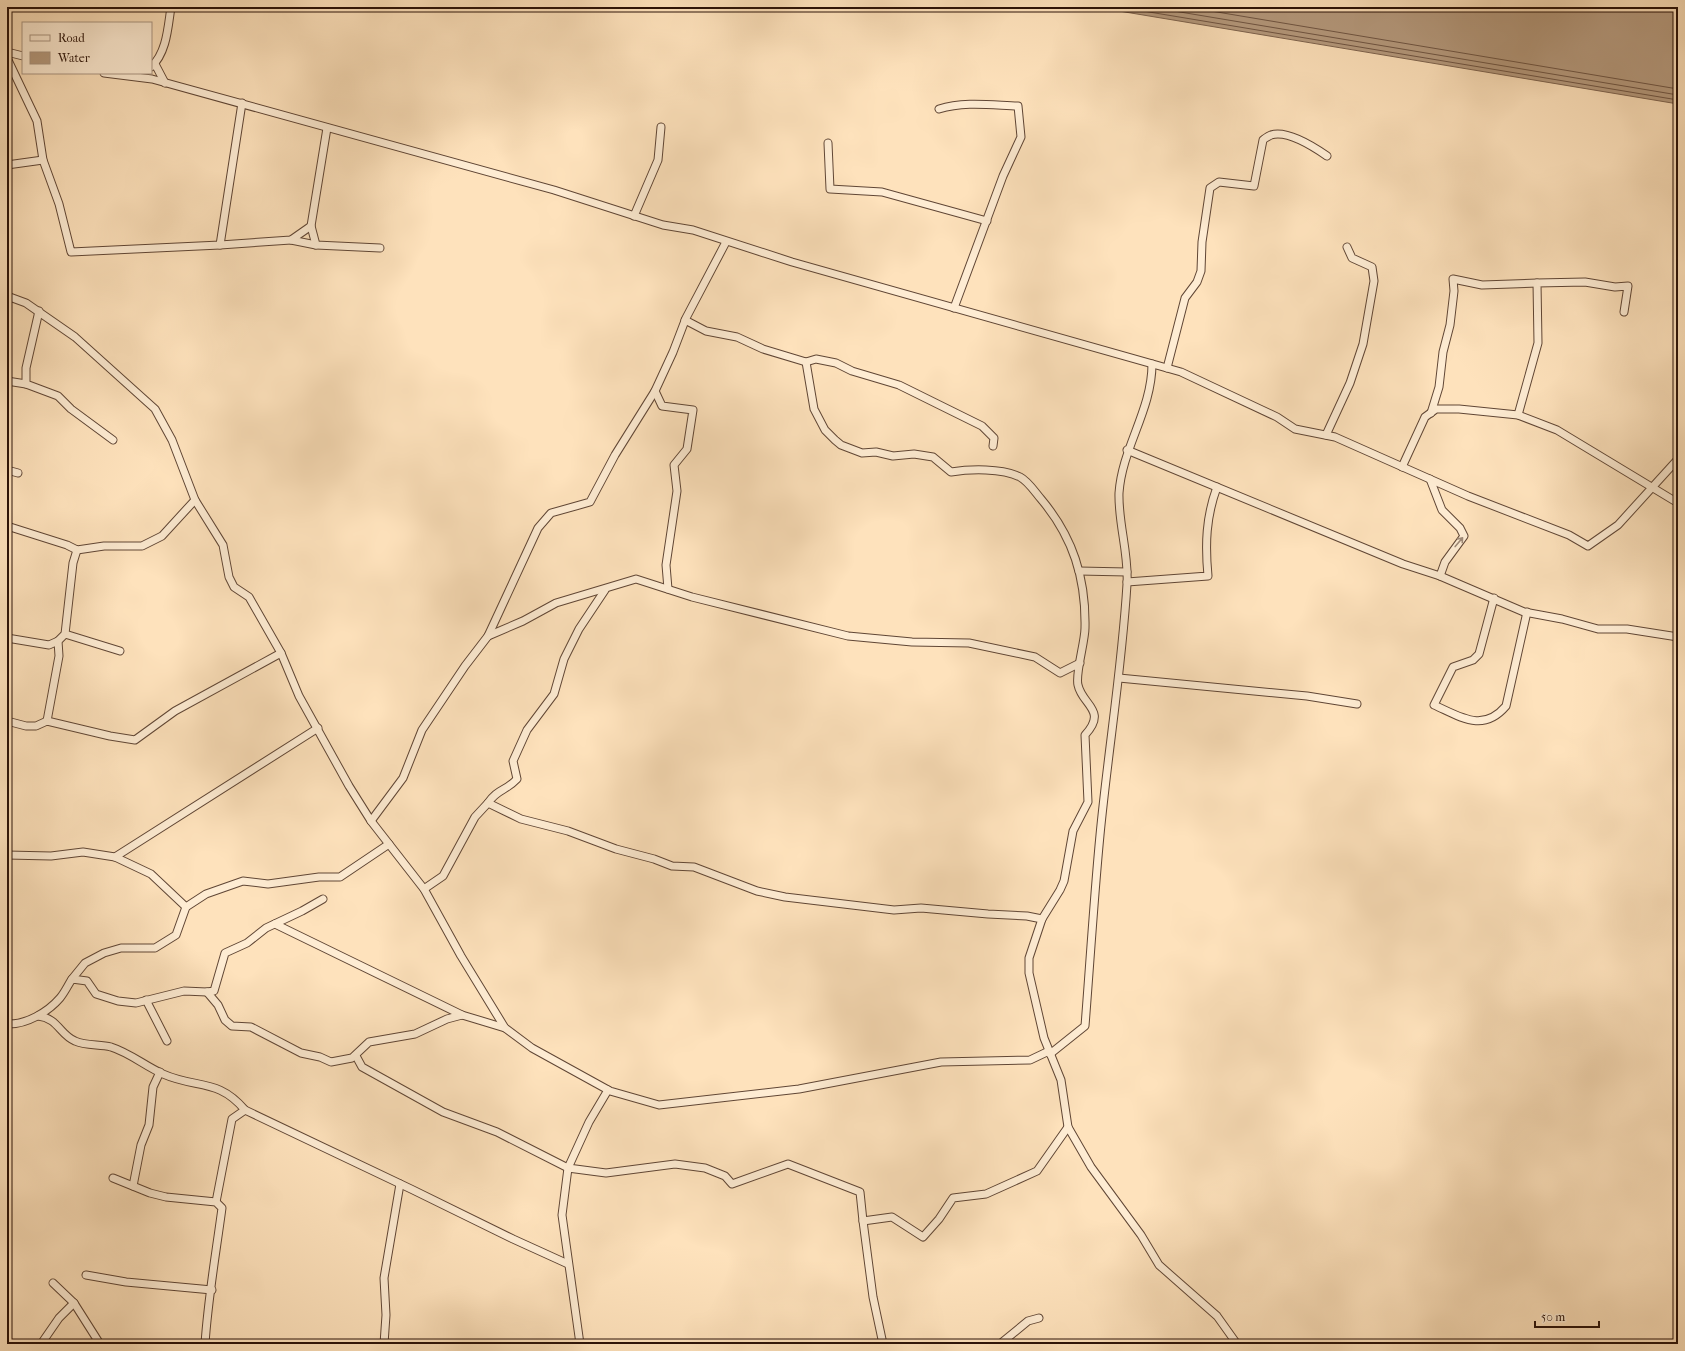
<svg xmlns="http://www.w3.org/2000/svg" width="1685" height="1351" viewBox="0 0 1685 1351" font-family="'IM FELL French Canon',serif">
  <style>
    .water { fill: #b69b7f; stroke: #7e644f }
    .lines { fill: none; stroke-linecap: round; stroke-linejoin: round }
    .shore { stroke: #705644; stroke-width: 1 }
    .street-casing { stroke: #604635; stroke-width: 9 }
    .street { stroke: #feecd3; stroke-width: 7 }
    .oneway { stroke: #9f8a78 }
  </style>
  <rect width="100%" height="100%" fill="#fee2bc"/>
  <filter id="stains"><feTurbulence type="fractalNoise" baseFrequency=".005" numOctaves="4"/><feColorMatrix values="0 0 0 0 .2 0 0 0 0 .09 0 0 0 0 .02 0 0 0 .5 -.17"/></filter>
  <radialGradient id="worn" r=".72"><stop offset=".6" stop-color="#630" stop-opacity="0"/><stop offset="1" stop-color="#630" stop-opacity=".3"/></radialGradient>
  <!-- water -->
  <path class="water" d="M1095 7H1678V104Z"/>
  <g class="lines">
    <!-- shore -->
    <g class="shore">
      <path d="M1119 7 1678 100"/>
      <path d="M1150 7 1678 95"/>
      <path d="M1187 7 1678 89"/>
    </g>
    <!-- street casing -->
    <g class="street-casing">
      <g id="street">
        <path d="M7 52 23 56"/>
        <path d="M7 58 37 121 43 160 59 204 71 252 220 245 242 103"/>
        <path d="M155 64 165 83"/>
        <path d="M151 67C167 53 168 26 171 7"/>
        <path d="M104 73 152 79 554 190 663 225 693 230 792 262 1181 372 1277 417 1295 429 1335 437 1468 496 1569 535 1588 546 1618 525 1678 459"/>
        <path d="M939 109C964 101 991 105 1018 106L1021 137 1003 176 954 308"/>
        <path d="M828 143 830 189 882 192 987 221"/>
        <path d="M7 165 43 160"/>
        <path d="M634 216 658 160 661 127"/>
        <path d="M311 226 316 245"/>
        <path d="M291 240 316 245 380 248"/>
        <path d="M220 245 291 240 311 226 327 128"/>
        <path d="M7 296 26 303 75 337 155 409 172 440 195 500 223 545 229 577 234 587 249 597 281 653 299 696 349 786 371 821 424 889 461 956 505 1028 532 1048 610 1091 659 1105 799 1089 941 1062 1030 1060 1049 1051"/>
        <path d="M39 311 26 368V384L58 396 71 409 113 440"/>
        <path d="M685 320 706 331 737 337 763 349 806 362 816 359 836 363 852 371 899 385 982 426 994 438 993 446"/>
        <path d="M806 362 814 409 825 430 835 440 841 445 862 453 876 452 893 456 914 454 933 457 951 472C970 469 1002 468 1020 477 1028 481 1035 492 1041 499 1073 537 1086 578 1085 628 1085 642 1075 674 1078 685 1082 705 1108 710 1085 735L1088 802 1073 831 1064 881 1060 890 1042 919 1029 958V973L1044 1038 1061 1080 1068 1127 1091 1167 1141 1235 1159 1265 1217 1316 1237 1344"/>
        <path d="M1167 368 1185 298 1197 282 1201 271 1202 242 1210 188 1219 182 1254 186 1263 140C1265 138 1269 136 1271 135 1287 130 1314 147 1327 156"/>
        <path d="M7 381 26 384"/>
        <path d="M1431 413 1439 387 1443 352 1450 325 1454 291 1453 279 1482 285 1537 283"/>
        <path d="M1518 415 1538 343 1537 283 1585 282 1615 287 1628 286 1624 312"/>
        <path d="M1326 435 1350 383 1363 344 1374 281 1372 267 1352 258 1347 247"/>
        <path d="M1127 450 1403 564 1440 576 1524 612 1562 619 1598 629H1627L1678 637"/>
        <path d="M1402 467 1425 417 1436 409H1459L1518 415 1557 430 1678 503"/>
        <path d="M7 470 18 473"/>
        <path d="M1430 479 1442 510 1460 528 1464 536 1445 562 1440 576"/>
        <path d="M7 526 67 545 77 550 104 546H142L162 536 195 500"/>
        <path d="M1079 571 1127 572"/>
        <path d="M1127 582 1208 576C1205 544 1206 517 1217 487"/>
        <path d="M668 589 666 565 677 491 674 465 687 449 693 410 662 406 655 391 673 352 686 318 726 242"/>
        <path d="M1494 598 1479 654 1473 660 1453 667 1434 705C1461 717 1483 733 1506 706L1527 612"/>
        <path d="M65 634 120 651"/>
        <path d="M488 636 538 528 551 513 590 502 615 455 655 391"/>
        <path d="M7 638 49 645 58 641"/>
        <path d="M1119 678 1307 696 1357 704"/>
        <path d="M7 721 26 726H36L47 721 110 736 135 740 175 711 281 653"/>
        <path d="M47 721 59 656 58 641 65 634 73 563 77 550"/>
        <path d="M488 803C497 789 506 791 517 779L513 761 527 730 554 694 564 659 579 629 605 590"/>
        <path d="M371 821 403 778 422 730 465 666 488 636 523 621 556 603 636 579 692 597 848 636 912 642 969 643 1035 657 1060 673 1080 663"/>
        <path d="M7 855 51 856 83 852 115 857 151 874 186 907"/>
        <path d="M115 857 318 728"/>
        <path d="M424 889 443 876 475 817 488 803 521 819 568 831 616 849 654 859 672 866 694 867 757 891 785 897 894 910 921 908 988 914 1027 916 1042 919"/>
        <path d="M275 924 462 1015"/>
        <path d="M72 979 85 963 104 953 121 948H155L176 935 186 907 206 894 243 881 268 884 319 877H340L389 844"/>
        <path d="M207 992 218 1005 225 1020 232 1026 251 1027 301 1053 320 1057 331 1062 352 1058 369 1042 415 1034 447 1019 462 1015 505 1028"/>
        <path d="M146 1000 167 1041"/>
        <path d="M38 1016C58 1018 60 1035 75 1041 86 1046 100 1044 111 1047 130 1053 145 1066 163 1074 197 1089 218 1078 245 1110L411 1189 513 1239 568 1264"/>
        <path d="M7 1024C26 1025 48 1012 60 998 65 992 68 985 72 979L87 981 96 994 118 1001 136 1003 184 991 207 992 214 991 225 953 247 943 266 928 302 911 323 899"/>
        <path d="M1050 1054 1085 1026C1090 962 1094 898 1100 835 1108 751 1122 668 1127 584 1129 554 1118 523 1119 493 1122 448 1152 410 1152 364"/>
        <path d="M356 1056 362 1067 443 1112 497 1132 568 1168 606 1173 675 1164 705 1168 725 1176 732 1184 788 1164 860 1192 863 1221 892 1217 923 1237 939 1219 953 1198 986 1194 1037 1171 1068 1127"/>
        <path d="M113 1178 150 1193 166 1197 216 1202 222 1208C216 1253 208 1298 205 1344"/>
        <path d="M133 1186 141 1145 149 1125 153 1087 160 1072"/>
        <path d="M216 1202 232 1119 245 1110"/>
        <path d="M863 1221 873 1297 883 1344"/>
        <path d="M86 1275 126 1282 212 1290"/>
        <path d="M53 1283 74 1303 100 1344"/>
        <path d="M41 1344 59 1318 74 1303"/>
        <path d="M384 1344 386 1315 384 1278 400 1184"/>
        <path d="M580 1344 562 1215 568 1168 589 1122 608 1090"/>
        <path d="M1000 1344 1028 1321 1039 1318"/>
      </g>
    </g>
    <!-- street -->
    <use href="#street" class="street"/>
  </g>
  <!-- one-way arrows -->
  <defs><path id="oneway-shaft" d="M-6 0H5M1.5-3L5.5 0L1.5 3" fill="none" stroke-width="1.6" stroke-linecap="round" stroke-linejoin="round"/></defs>
  <use class="oneway" href="#oneway-shaft" transform="translate(1459 542) rotate(-50)"/>
  <!-- margin -->
  <rect width="1685" height="1351" fill="none" stroke="#fee2bc" stroke-width="24"/>
  <rect x="8" y="8" width="1669" height="1335" fill="none" stroke="#2b1208" stroke-width="2"/>
  <rect x="12" y="12" width="1661" height="1327" fill="none" stroke="#2b1208"/>
  <!-- legend -->
  <rect x="22" y="22" width="130" height="52" fill="#feecd3" stroke="#aa9582"/>
  <rect x="30" y="35" width="20" height="6" fill="#feecd3" stroke="#aa9582"/>
  <text x="58" y="42" font-size="12" fill="#2b1208">Road</text>
  <rect x="30" y="52" width="20" height="12" fill="#b69b7f" stroke="#aa9582"/>
  <text x="58" y="62" font-size="12" fill="#2b1208">Water</text>
  <!-- scale -->
  <path d="M1535 1321v6h64v-6" fill="none" stroke="#2b1208" stroke-width="2"/>
  <text x="1541" y="1321" font-size="12" fill="#2b1208" stroke="#feecd3" stroke-width="3" paint-order="stroke">50 m</text>
  <rect width="100%" height="100%" filter="url(#stains)"/>
  <rect width="100%" height="100%" fill="url(#worn)"/>
</svg>
